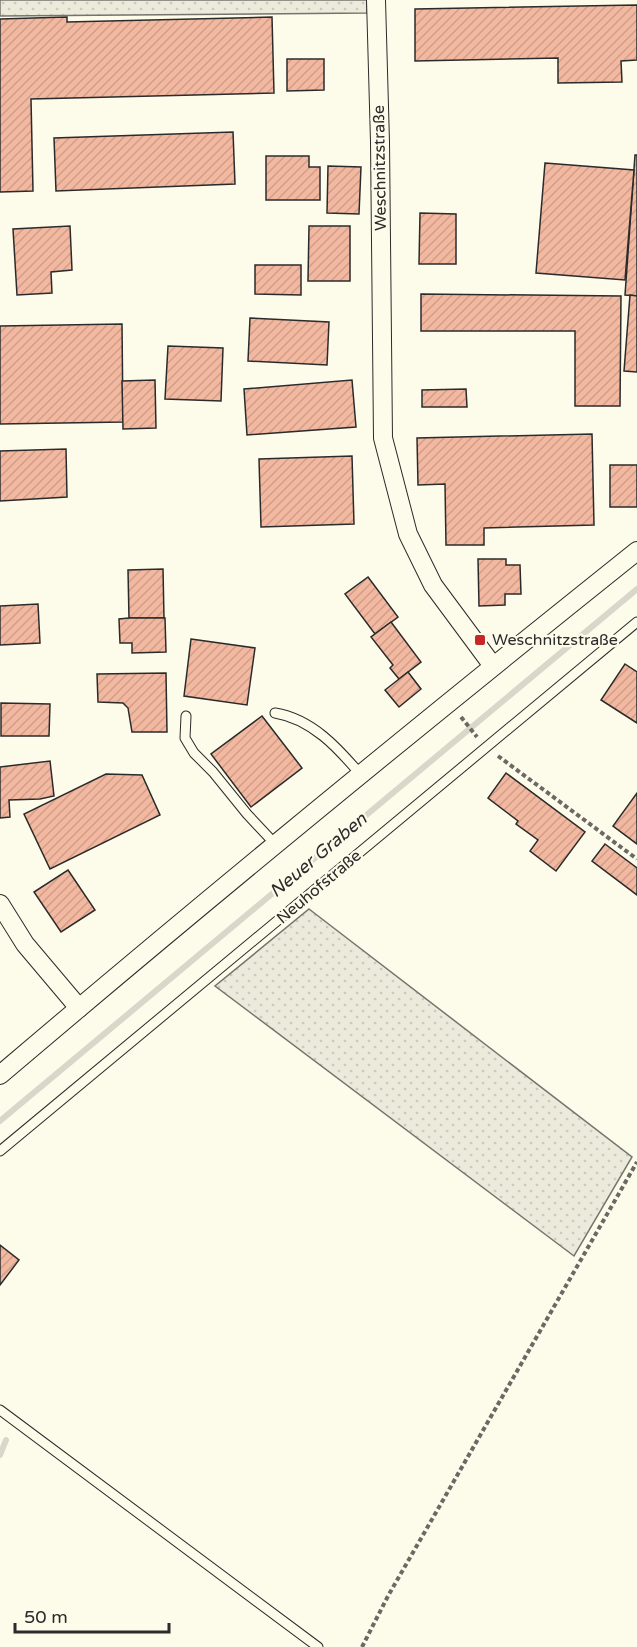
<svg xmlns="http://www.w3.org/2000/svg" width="637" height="1647" viewBox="0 0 637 1647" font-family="'Varela Round',sans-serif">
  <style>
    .grass { fill: url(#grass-dots); stroke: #74746e; stroke-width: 1.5 }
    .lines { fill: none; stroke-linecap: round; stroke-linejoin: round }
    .stream { stroke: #d8d7c9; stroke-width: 6 }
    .building { fill: url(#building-hatch); stroke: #2b2b2b; stroke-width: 1.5 }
    .lane-casing { stroke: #2b2b2b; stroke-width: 11 }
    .street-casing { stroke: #2b2b2b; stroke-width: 20 }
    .path { stroke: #6a6964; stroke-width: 4; stroke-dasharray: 4.5 3; stroke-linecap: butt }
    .lane { stroke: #fdfbea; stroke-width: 9 }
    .street { stroke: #fdfbea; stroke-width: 18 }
    .poi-dot { fill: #c62828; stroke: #fdfbea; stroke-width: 2 }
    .labels { text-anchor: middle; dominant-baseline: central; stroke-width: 4.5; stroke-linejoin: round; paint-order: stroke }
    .street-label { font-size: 16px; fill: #2b2b2b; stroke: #fdfbea }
    .poi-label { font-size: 16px; fill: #2b2b2b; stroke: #fdfbea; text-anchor: start }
    .water-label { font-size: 18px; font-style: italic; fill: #2b2b2b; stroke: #fdfbea }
  </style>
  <defs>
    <pattern id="grass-dots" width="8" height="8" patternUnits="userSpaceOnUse" patternTransform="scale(1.5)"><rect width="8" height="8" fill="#ecebdb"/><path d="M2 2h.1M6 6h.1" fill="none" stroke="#cbcabc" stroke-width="1.8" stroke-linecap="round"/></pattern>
    <pattern id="building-hatch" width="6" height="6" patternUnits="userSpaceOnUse" patternTransform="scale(1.5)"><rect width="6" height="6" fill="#f2b8a0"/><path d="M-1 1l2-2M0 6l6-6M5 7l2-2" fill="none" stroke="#d09e8a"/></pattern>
  </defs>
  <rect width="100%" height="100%" fill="#fdfbea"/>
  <!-- grass -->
  <g class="grass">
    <path d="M0 0H367V13L0 16Z"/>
    <path d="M309 909 632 1157 574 1256 215 986Z"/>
  </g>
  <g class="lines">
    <!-- stream -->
    <g class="stream">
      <path d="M0 1121 637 589"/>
      <path d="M0 1455 6 1440"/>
    </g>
  </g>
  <!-- building -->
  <g class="building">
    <path d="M637 5V60L621 61 622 82 558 83V58L415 61V9Z"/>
    <path d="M67 17V22L272 17 274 93 31 99 33 191 0 192V19Z"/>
    <path d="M287 59H324V90L287 91Z"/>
    <path d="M233 132 235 184 56 191 54 138Z"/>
    <path d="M635 155H637V296L625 295Z"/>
    <path d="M266 156H309V167H320V200H266Z"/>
    <path d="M545 163 634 170 625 280 536 273Z"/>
    <path d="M328 166 361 167 359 214 327 213Z"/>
    <path d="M420 213 456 214V264H419Z"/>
    <path d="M70 226 72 270 51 272 52 293 17 295 13 229Z"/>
    <path d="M309 226H350V281H308Z"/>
    <path d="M255 265H301V295L255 294Z"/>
    <path d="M421 294 621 296 620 406H575V331H421Z"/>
    <path d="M630 295 637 296V372L624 371Z"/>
    <path d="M250 318 329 322 327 365 248 361Z"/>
    <path d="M122 324 123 422 0 424V326Z"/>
    <path d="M168 346 223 348 221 401 165 399Z"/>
    <path d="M155 380 156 428 123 429 122 381Z"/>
    <path d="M352 380 356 427 247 435 244 389Z"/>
    <path d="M466 389 467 407H422V390Z"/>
    <path d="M592 434 594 525 484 528V545H446L445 484 418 485 417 438Z"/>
    <path d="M66 449 67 497 0 501V451Z"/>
    <path d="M352 456 354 524 261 527 259 459Z"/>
    <rect x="610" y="465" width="27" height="42"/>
    <path d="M478 559H506V565H520L521 594H505V605L479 606Z"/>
    <path d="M163 569 164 618H129L128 570Z"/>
    <path d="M368 577 398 617 375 634 345 594Z"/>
    <path d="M38 604 40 643 0 645V606Z"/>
    <path d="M129 618H165L166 652 132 653V643H120L119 619Z"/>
    <path d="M391 622 421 662 399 679 390 668 393 665 371 637Z"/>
    <path d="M191 639 255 648 247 705 184 696Z"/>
    <path d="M625 664 637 672V723L601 700Z"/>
    <path d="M408 672 421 689 399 707 385 690Z"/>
    <path d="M166 673 167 732H132L128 708 123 703 98 702 97 674Z"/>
    <path d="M1 703 50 704 49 736H1Z"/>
    <path d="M262 716 302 768 251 807 211 754Z"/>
    <path d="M50 761 54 796 40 799 9 800 10 817 0 818V767Z"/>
    <path d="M506 773 585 832 556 871 530 851 538 840 516 824 518 821 488 798Z"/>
    <path d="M106 774 142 775 160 815 50 869 24 814Z"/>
    <path d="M637 793V844L613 826Z"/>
    <path d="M605 844 637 868V895L592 861Z"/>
    <path d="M68 870 95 910 61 932 34 892Z"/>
    <path d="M0 1245 19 1260 0 1285Z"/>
  </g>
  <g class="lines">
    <!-- lane casing -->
    <g class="lane-casing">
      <g id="lane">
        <path d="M275 713C312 719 338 748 361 775"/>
        <path d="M186 716 185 738 194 753 213 772 247 814 276 845"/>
        <path d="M0 1151 637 622"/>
        <path d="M0 1410 318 1647"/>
      </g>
    </g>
    <!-- street casing -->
    <g class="street-casing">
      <g id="street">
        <path d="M376 0 380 142 383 438 408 534 433 585 493 666"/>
        <path d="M0 904 25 944 79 1008"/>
        <path d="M0 1075C209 897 422 723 637 551"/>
      </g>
    </g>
    <!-- path -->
    <g class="path">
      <path d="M461 717 477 737"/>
      <path d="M498 756 637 859"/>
      <path d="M362 1647 388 1596 637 1162"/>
    </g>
    <!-- lane -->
    <use href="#lane" class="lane"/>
    <!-- street -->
    <use href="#street" class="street"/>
  </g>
  <!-- markers -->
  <rect class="poi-dot" x="474" y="634" width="12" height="12" rx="3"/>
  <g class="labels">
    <!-- street labels -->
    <g class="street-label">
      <text transform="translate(380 168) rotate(-91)">Weschnitzstraße</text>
      <text transform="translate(319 887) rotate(-40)">Neuhofstraße</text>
    </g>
    <!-- poi labels -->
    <g class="poi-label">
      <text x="492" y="640">Weschnitzstraße</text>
    </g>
    <!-- water labels -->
    <g class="water-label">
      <text transform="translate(318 855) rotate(-40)">Neuer Graben</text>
    </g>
  </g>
  <!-- scale -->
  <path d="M15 1623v9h154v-9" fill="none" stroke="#2b2b2b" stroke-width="3"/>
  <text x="24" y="1623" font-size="18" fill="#2b2b2b" stroke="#fdfbea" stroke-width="4.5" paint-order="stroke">50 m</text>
</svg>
